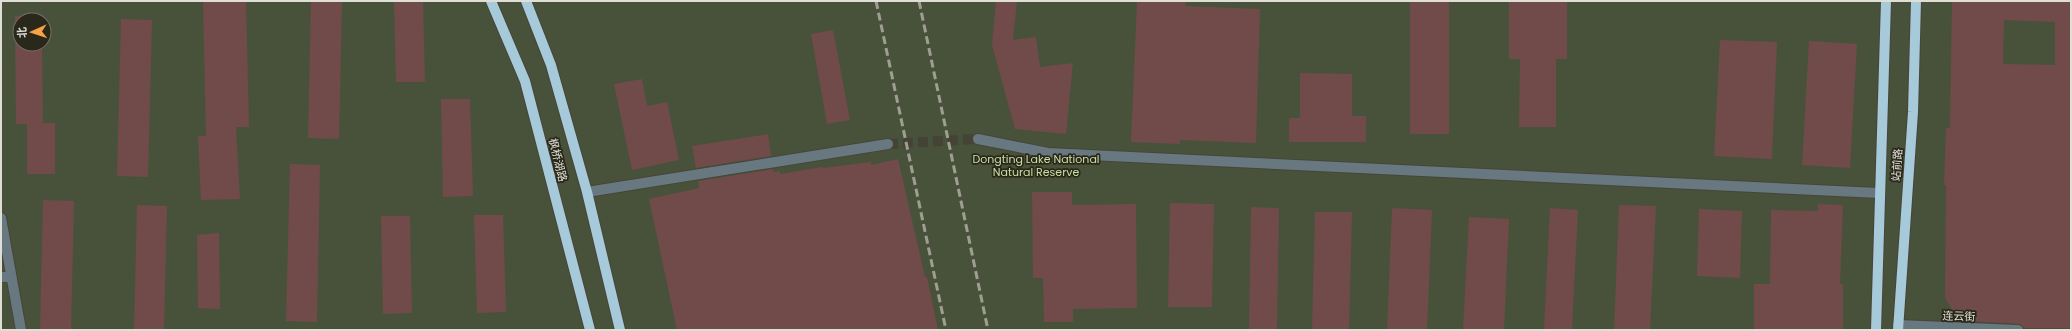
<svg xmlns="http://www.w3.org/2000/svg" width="2072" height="331" viewBox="0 0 2072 331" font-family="Poppins,'Noto Sans SC',sans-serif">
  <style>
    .green { fill: #48523a; fill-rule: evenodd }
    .building { fill: #704b4a; fill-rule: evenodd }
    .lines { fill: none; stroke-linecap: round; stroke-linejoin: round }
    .minor-tunnel { stroke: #454336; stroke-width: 10; stroke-dasharray: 10 5; stroke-linecap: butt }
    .minor-casing { stroke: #474538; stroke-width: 12 }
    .major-casing { stroke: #474538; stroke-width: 12 }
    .minor { stroke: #687880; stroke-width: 10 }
    .major { stroke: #a7cadb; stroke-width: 10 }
    .rail { stroke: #9f9e93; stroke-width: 3; stroke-dasharray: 8 4; stroke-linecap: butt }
    .labels { text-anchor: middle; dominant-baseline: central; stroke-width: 3.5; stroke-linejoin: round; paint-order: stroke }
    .park-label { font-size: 11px; fill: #c8dfa4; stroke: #2a281a }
    .street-label { font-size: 11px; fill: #e0dfd6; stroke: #2a281a }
  </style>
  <rect width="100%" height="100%" fill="#2a281a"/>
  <!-- green -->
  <path class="green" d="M1 1H2071V330H1ZM20 20H44V44H20Z"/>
  <!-- building -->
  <g class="building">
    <path d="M203 1H246L249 127H236L240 199 201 200 198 136H206Z"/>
    <path d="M311 1H342L339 139 308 138Z"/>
    <path d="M394 1H423L425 82H396Z"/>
    <path d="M996 1H1017L1013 40 1036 37 1040 67 1073 63 1066 134 1015 129 992 45Z"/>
    <path d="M1137 1H1186L1185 6 1260 9 1256 143 1180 140V144L1131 142Z"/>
    <rect x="1410" y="1" width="39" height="133"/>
    <path d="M1509 1H1567V59H1556V127H1519L1520 59H1509Z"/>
    <path d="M1952 1H2071V328H2024L2018 324 1969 321 1955 314 1945 298 1946 185H1944L1946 128H1950ZM2004 20 2055 22V65L2003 64Z"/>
    <path d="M15 16H42V20H20V44H42L43 123H55V174H27V124H16Z"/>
    <path d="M121 19 152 20 148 177 117 176Z"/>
    <path d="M833 30 850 120 827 124 811 34Z"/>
    <path d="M1720 40 1777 42 1772 159 1714 156Z"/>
    <path d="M1809 41 1857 44 1850 168 1802 165Z"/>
    <path d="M1300 73 1352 74V116H1366V142H1289V118H1300Z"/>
    <path d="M642 79 647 106 667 102 679 160 632 170 614 84Z"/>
    <path d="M441 99H470L473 196 443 197Z"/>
    <path d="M768 134 771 156 696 168 692 146Z"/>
    <path d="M898 159 925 277H927L938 330H677L649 199 699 188 698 181 773 169V172L780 171V174L822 167 823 168 871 162V165Z"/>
    <path d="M290 164 320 165 317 322 286 321Z"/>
    <path d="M1032 192H1072V205L1136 204 1137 308 1073 309V322H1044L1043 278H1033Z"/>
    <path d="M43 200 74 201 71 330H40Z"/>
    <path d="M1170 203 1214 204 1212 307H1168Z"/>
    <path d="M1818 204 1843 205 1840 284H1843V330H1754V284H1770L1771 210 1818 211Z"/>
    <path d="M137 205 167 206 164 330H134Z"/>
    <path d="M1619 205 1656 206 1650 330H1614Z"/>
    <path d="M1251 207 1279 208 1277 330H1249Z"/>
    <path d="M1392 208 1432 210 1427 330H1387Z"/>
    <path d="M1550 208 1578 210 1572 330H1544Z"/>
    <path d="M1699 209 1742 211 1740 278 1697 276Z"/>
    <path d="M1315 212H1352L1349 330H1312Z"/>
    <path d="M474 215H503L506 312 477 313Z"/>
    <path d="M381 216H410L412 313 383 314Z"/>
    <path d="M1469 217 1509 219 1504 330H1463Z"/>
    <path d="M219 233 220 309 198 308 197 235Z"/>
  </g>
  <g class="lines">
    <!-- minor-tunnel -->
    <path class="minor-tunnel" d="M888 144 978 139"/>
    <!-- minor casing -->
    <g class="minor-casing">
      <g id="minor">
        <path d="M978 139 1048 153 1879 193"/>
        <path d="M587 192 888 144"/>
        <path d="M1 218 21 330"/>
        <path d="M1 277H11"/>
        <path d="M1898 325 2018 330"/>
      </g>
    </g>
    <!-- major casing -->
    <g class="major-casing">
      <g id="major">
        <path d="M491 1 525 81 590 330"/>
        <path d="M526 1 551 65 587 192 620 330"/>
        <path d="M1876 330 1886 1"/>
        <path d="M1898 330 1913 112 1916 1"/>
      </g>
    </g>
    <!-- minor -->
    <use href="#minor" class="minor"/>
    <!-- major -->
    <use href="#major" class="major"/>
    <!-- rail -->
    <g class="rail">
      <path d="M876 1 946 330"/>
      <path d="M919 1 988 330"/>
    </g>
  </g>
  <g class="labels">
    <!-- park labels -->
    <g class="park-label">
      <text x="1036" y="159">Dongting Lake National<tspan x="1036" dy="13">Natural Reserve</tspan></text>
    </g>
    <!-- street labels -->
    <g class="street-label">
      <text transform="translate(558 160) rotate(76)">枫桥湖路</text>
      <text transform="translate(1897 165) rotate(-86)">站前路</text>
      <text transform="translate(1959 316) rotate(2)">连云街</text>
    </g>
  </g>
  <!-- border -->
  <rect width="2072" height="331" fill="none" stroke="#e0dfd6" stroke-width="4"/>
  <!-- north arrow -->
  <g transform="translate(32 32) rotate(267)"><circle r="19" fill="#2a281a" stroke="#737165"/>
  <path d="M0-3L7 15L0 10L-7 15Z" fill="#f6a247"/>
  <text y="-6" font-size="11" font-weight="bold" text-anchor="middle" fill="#e0dfd6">北</text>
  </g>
</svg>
